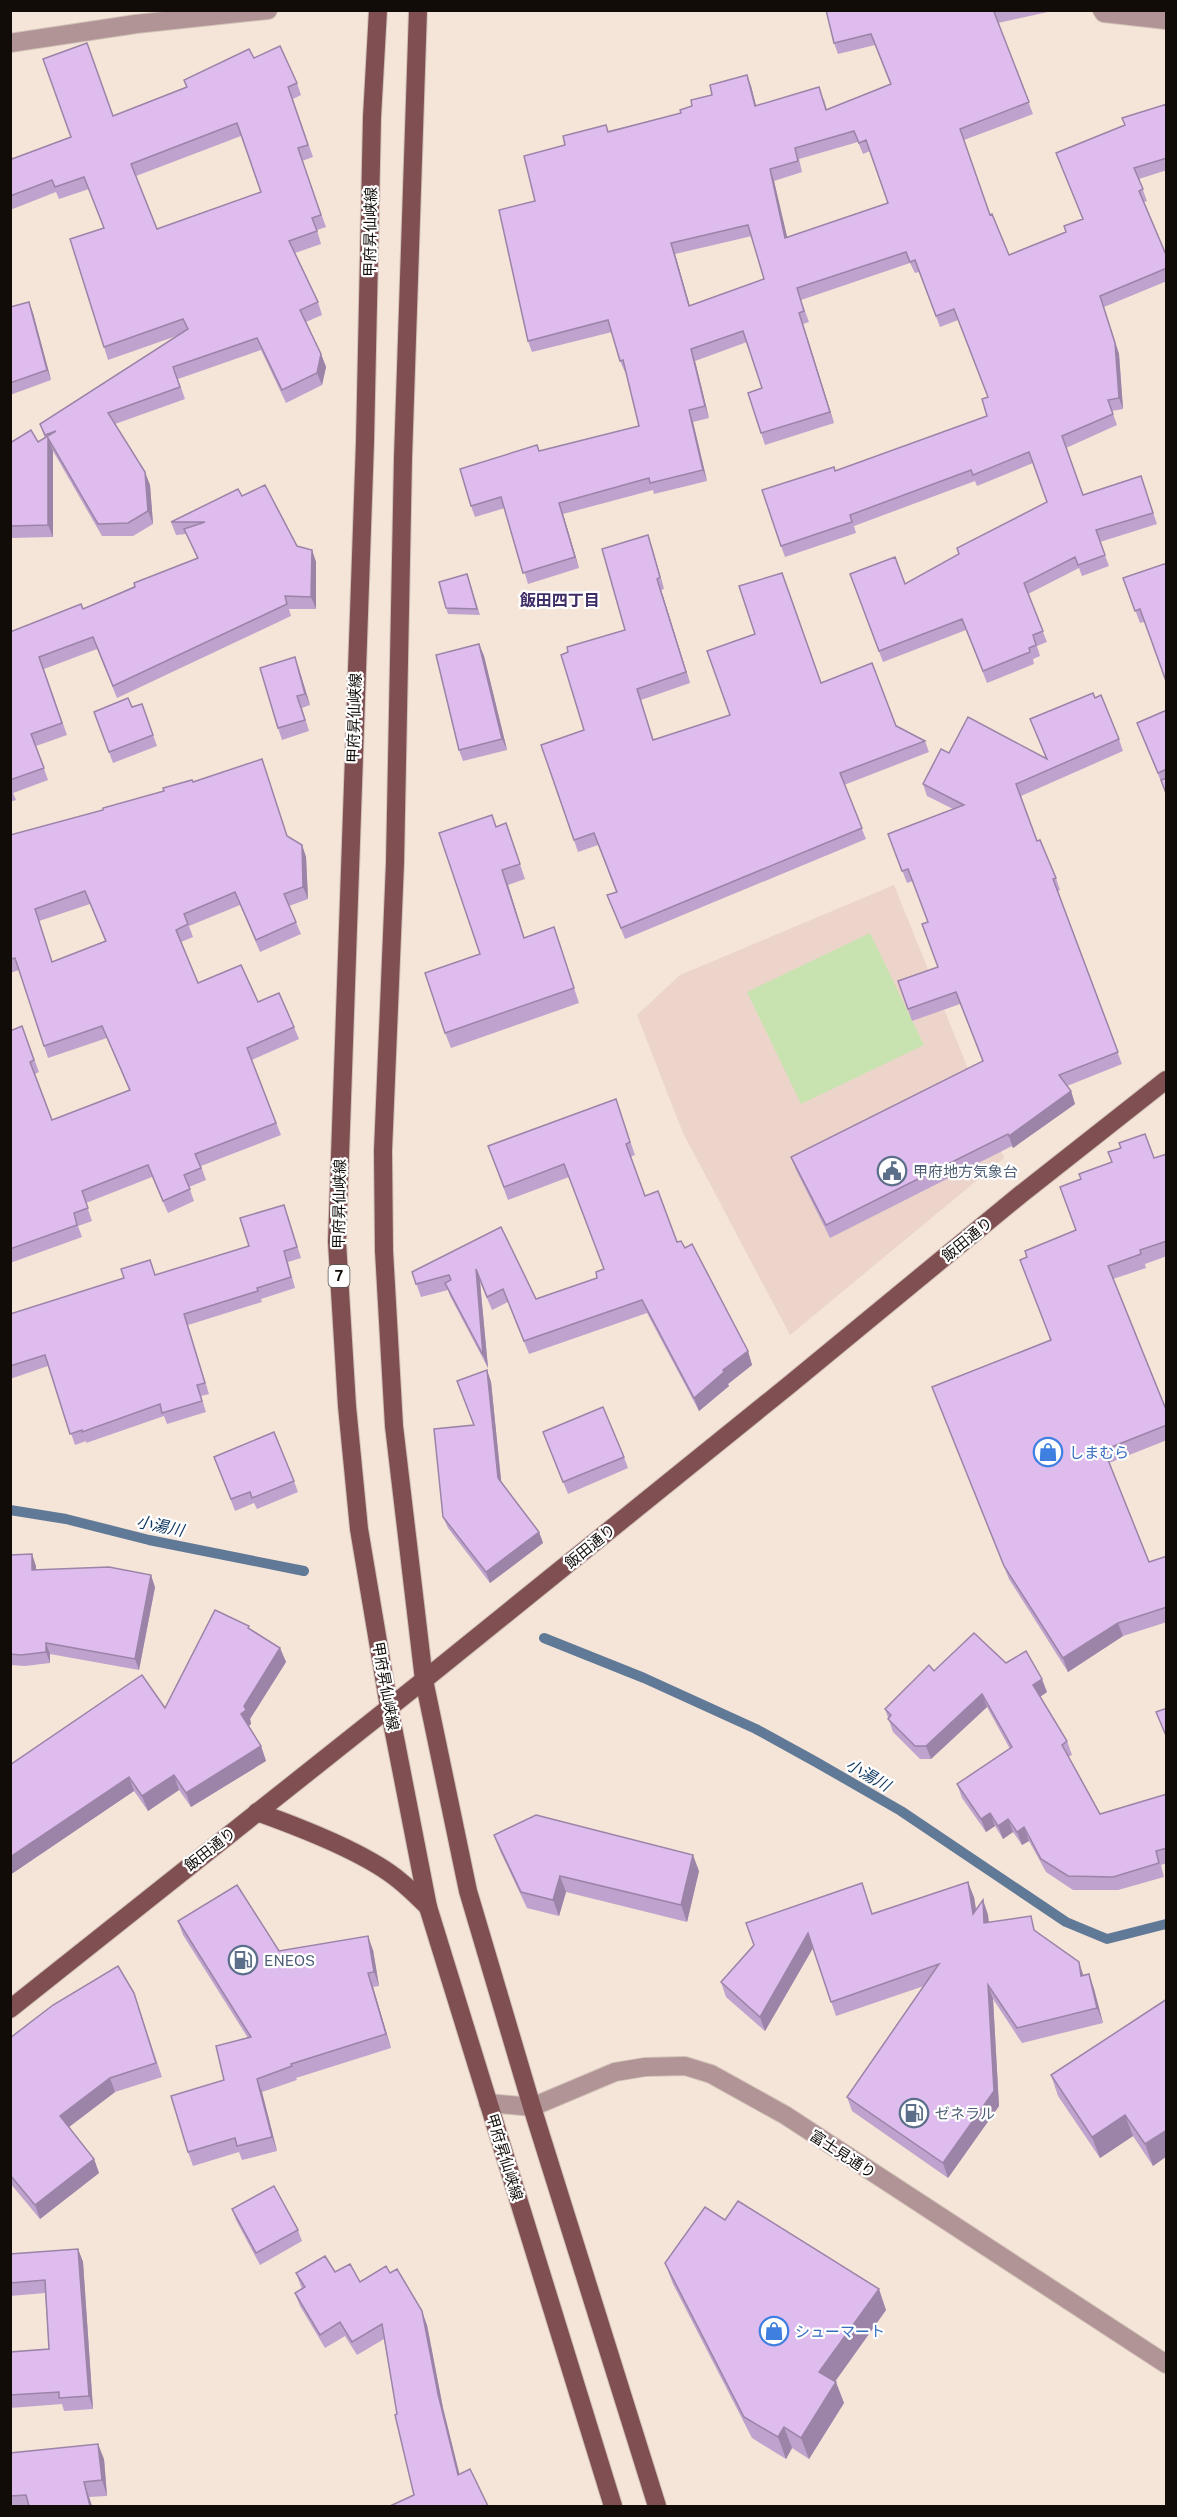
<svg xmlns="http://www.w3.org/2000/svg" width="1177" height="2517" viewBox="0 0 1177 2517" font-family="'Public Sans','Noto Sans JP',sans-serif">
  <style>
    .commercial { fill: #ecd4cb }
    .green { fill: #c8e3af }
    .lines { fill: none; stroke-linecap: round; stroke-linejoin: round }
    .stream { stroke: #607997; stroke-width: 10 }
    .minor-casing { stroke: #d1c1b7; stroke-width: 20 }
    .major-casing { stroke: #d1c1b7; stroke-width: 20 }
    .minor { stroke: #b19495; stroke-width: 18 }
    .major { stroke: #7f4f52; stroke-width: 18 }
    .wall { fill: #bfa2cd; fill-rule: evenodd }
    .shaded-wall { fill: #9b84a7 }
    .building { fill: #debcee; stroke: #9b84a7; stroke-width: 1.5; fill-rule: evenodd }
    .labels { text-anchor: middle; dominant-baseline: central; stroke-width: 4.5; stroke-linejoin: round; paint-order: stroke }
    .shield { fill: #fff; stroke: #585552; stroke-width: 1.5 }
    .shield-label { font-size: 14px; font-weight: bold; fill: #110c08 }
    .street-label { font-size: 15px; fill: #110c08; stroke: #fff }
    .service-label { font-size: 15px; fill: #4e5e75; stroke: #fff; text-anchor: start }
    .shop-label { font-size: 15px; fill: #366cbe; stroke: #fff; text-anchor: start }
    .neighbourhood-label { font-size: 16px; font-weight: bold; fill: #402c67; stroke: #fff }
    .water-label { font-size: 16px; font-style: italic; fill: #0c345d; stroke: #fff }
  </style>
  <rect width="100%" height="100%" fill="#f5e4d8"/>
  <!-- commercial -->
  <path class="commercial" d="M894 885 1004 1158 790 1335 683 1133 637 1015 680 975Z"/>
  <!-- green -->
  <path class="green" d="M870 933 924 1045 801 1104 747 992Z"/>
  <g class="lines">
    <!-- stream -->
    <g class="stream">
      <path d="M10 1510 66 1519 149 1540 304 1571"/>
      <path d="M544 1638 644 1678 756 1729 816 1762 901 1811 1066 1922 1107 1939 1166 1924"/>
    </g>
    <!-- minor casing -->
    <g class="minor-casing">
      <g id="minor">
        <path d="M1102 10 1104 13 1166 20"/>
        <path d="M10 43 136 24 268 10"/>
        <path d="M488 2103 532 2107 615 2072 645 2067 685 2066 711 2074 785 2115 1166 2364"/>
      </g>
    </g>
    <!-- major casing -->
    <g class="major-casing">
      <g id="major">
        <path d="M378 10 372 117 365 442 337 1242 347 1406 359 1529 389 1707 428 1907 613 2506"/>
        <path d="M418 10 403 458 395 863 383 1151 384 1251 394 1426 424 1680 468 1891 532 2107 657 2506"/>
        <path d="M257 1812C299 1827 367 1853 400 1881 410 1889 419 1898 428 1907"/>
        <path d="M10 2009 424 1680 788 1386 1020 1195 1166 1080"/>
      </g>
    </g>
    <!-- minor -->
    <use href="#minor" class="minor"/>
    <!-- major -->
    <use href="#major" class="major"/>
  </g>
  <!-- wall -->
  <g class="wall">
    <path d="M826 10H1057L998 23 1033 114 964 140 990 215 1009 255 1066 232 1083 219 1125 126 1122 118 1167 104V170L1139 179 1147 201 1144 202 1167 257V281L1104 307 1119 354 1123 409 1112 411 1117 425 1066 448 1083 495 1141 476 1157 524 1100 542 1109 566 1082 576 1079 568 1028 594 1047 642 1037 646 1040 656 1033 659 1034 664 987 683 966 630 883 662 850 574 905 584 959 555 1047 502 1033 463 977 486 975 481 854 526 856 533 785 557 781 546 835 471 987 416 988 397 958 320 940 327 919 272 915 273 910 263 801 300 809 322 803 324 834 423 765 445 761 433 762 388 747 342 695 361 709 418 693 422 707 481 654 494 653 490 563 514 579 568 528 584 505 508 475 517 471 506 540 451 639 426 626 372H625L620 361 612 332 532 352 528 341 535 201 565 145 608 131 681 113 751 86 756 106 824 99 827 110 890 84 875 45 838 54 834 43ZM858 142 863 154 870 151 888 203 787 238 774 181 802 172 799 159ZM752 236 764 279 690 306 675 254Z"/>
    <path d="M254 58 297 83 301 95 293 99 313 157 302 161 326 227 317 230 321 244 295 253 318 302 322 315 306 322 321 354 326 367 322 385 286 403 261 350 178 379 185 399 115 424 150 485 153 524 133 536H102L53 451V537L10 538V443L38 442 45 438 40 424 182 334 108 360 104 347V228L89 189 59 199 56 192 10 210V154L12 159 71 137 113 116 186 87 184 80ZM241 136 261 192 157 229 136 176Z"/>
    <path d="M29 302 33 313 51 380 10 395V307Z"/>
    <path d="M242 496 297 546 312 550 316 562V609H289L291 616 117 698 97 649 44 669 67 735 36 746 48 780 13 793 16 800 10 802V632L83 609 197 558 186 534 176 535 171 522Z"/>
    <path d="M648 535 664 589 661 590 690 683 641 700 653 740 730 715 821 683 925 741 929 752 844 785 866 839 625 939 607 895 616 892 598 845 578 852 541 745 584 730 568 652 625 630Z"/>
    <path d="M1167 563 1144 622 1140 623 1123 578Z"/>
    <path d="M469 579 480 615 448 614 446 608Z"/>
    <path d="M479 644 484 656 507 750 463 761 459 750Z"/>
    <path d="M299 669 310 705 302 708 309 731 282 740 278 728Z"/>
    <path d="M142 704 157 746 113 763 94 712 132 707Z"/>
    <path d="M1167 710V796L1137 723Z"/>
    <path d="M1030 719 1119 739 1123 751 1021 796 1037 841 1056 878 1060 890 1058 891 1072 932 1122 1064 1067 1086 1071 1091 1075 1104 1013 1148 1012 1146 830 1238 796 1170 791 1157 983 1061 960 1004 912 1021 898 981 938 967 928 922 913 881 907 883 888 834 953 809 927 796 923 784 949 753 1046 759Z"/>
    <path d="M193 782 287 836 302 845 306 857 308 899 289 906 301 934 260 952 240 905 189 926 193 937 181 942 198 983 258 1002 294 1027 299 1039 252 1060 281 1135 201 1166 206 1180 189 1187 194 1201 168 1213 152 1177 86 1203 92 1221 78 1226 82 1237 10 1263V1031L22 1026 39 1072 35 1074 52 1120 129 1090 107 1038 48 1058 19 970 10 973V835L103 810ZM90 904 105 941 52 962 39 921Z"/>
    <path d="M506 823 525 879 508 885 524 938 559 942 579 1003 451 1048 445 1033 480 954 496 827Z"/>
    <path d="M616 1099 635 1155 630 1157 645 1196 677 1242 685 1248 748 1351 752 1365 728 1384 729 1386 699 1411 647 1313 529 1354 508 1302 492 1310 480 1282 488 1368 450 1296 448 1290 421 1297 412 1272 501 1227 536 1299 597 1278 604 1269 569 1177 508 1200 488 1146Z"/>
    <path d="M1167 1154V1256L1145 1264 1146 1268 1113 1279 1167 1412V1440L1109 1463 1149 1562 1167 1556V1622L1123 1636 1068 1672 1009 1579 932 1387 1050 1340 1027 1257 1076 1230 1154 1158Z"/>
    <path d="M288 1216 301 1258 288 1262 295 1288 261 1299 262 1302 188 1325 209 1394 201 1396 206 1412 167 1424 164 1416 86 1443V1441L75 1445 48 1366 10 1379V1314L155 1275 249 1246Z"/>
    <path d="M487 1370 491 1382 501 1482 539 1532 543 1543 490 1583 448 1528 443 1517 474 1425Z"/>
    <path d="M543 1432 624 1457 628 1468 568 1494Z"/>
    <path d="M214 1457 294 1481 298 1492 257 1509 254 1503 235 1511Z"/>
    <path d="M10 1555 36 1566V1570L155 1587 139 1670 50 1654V1663L25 1666 10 1665Z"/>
    <path d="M250 1629 280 1648 286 1662 250 1719 251 1724 248 1726 261 1746 266 1761 191 1807 179 1790 148 1811 134 1791 10 1875V1765L165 1708Z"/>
    <path d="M1006 1663 1047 1692 1040 1697 1067 1741 1072 1755 1068 1757 1100 1814 1167 1794V1863L1161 1865 1164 1877 1118 1890H1073L1046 1872 1029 1841 1022 1845 1013 1832 1003 1839 995 1826 986 1832 962 1798 957 1784 1010 1749 987 1707 931 1759H920L893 1732 885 1709 934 1671Z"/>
    <path d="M494 1835 699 1871 687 1922 566 1892 559 1916 527 1908 500 1851Z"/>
    <path d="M974 1897 976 1910 983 1900 988 1915 989 1923 1036 1931 1083 1976 1089 1974 1094 1989 1103 2023 1022 2043 993 1999 999 2106 948 2178 852 2111 847 2097 924 1986 836 2016 813 1948 765 2031 726 1997 721 1982 872 1913Z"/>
    <path d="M178 1921 279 1951 373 1950 379 1986 373 1987 391 2048 296 2078 297 2080 262 2092 277 2151 242 2160 239 2152 193 2166 188 2152 248 2038 183 1935Z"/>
    <path d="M134 1993 162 2077 115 2092 69 2127 94 2159 99 2173 40 2219 10 2183V2038Z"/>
    <path d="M1167 1999V2156L1153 2166 1133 2136 1100 2158 1058 2096 1051 2075Z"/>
    <path d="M232 2209 298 2230 302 2241 260 2265 236 2220Z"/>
    <path d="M725 2220 886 2310 835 2381 844 2403 809 2459 792 2448 786 2459 752 2438 673 2284 665 2263Z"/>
    <path d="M78 2249 83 2262 93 2409 64 2411 62 2404 10 2408V2352L49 2349 45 2293 10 2296V2254Z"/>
    <path d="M335 2272 360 2282 390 2273 427 2325 443 2408 459 2474 414 2495 397 2414 384 2339 357 2355 345 2336 325 2348 300 2306 295 2293 302 2289 296 2273Z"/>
    <path d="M10 2453 104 2459 107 2496 89 2497 92 2506H10Z"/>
  </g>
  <!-- shaded-wall -->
  <g class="shaded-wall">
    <path d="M747 75 751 86 759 117 755 106Z"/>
    <path d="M770 169 774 181 790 249 785 238Z"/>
    <path d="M671 243 675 254 693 318 689 306Z"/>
    <path d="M1100 296 1119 354 1123 409 1119 398Z"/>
    <path d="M29 302 33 313 51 380 47 370Z"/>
    <path d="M799 313 803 324 834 423 830 412Z"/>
    <path d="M691 349 695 361 709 418 705 406Z"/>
    <path d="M321 354 326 367 322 385 317 373Z"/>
    <path d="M689 410 693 422 707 481 703 470Z"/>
    <path d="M48 438 53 451V537L48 525Z"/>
    <path d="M145 472 150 485 153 524 148 511Z"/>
    <path d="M559 503 563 514 579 568 575 557Z"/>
    <path d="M648 535 652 547 664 589 660 577Z"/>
    <path d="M312 550 316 562V609L311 597Z"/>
    <path d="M657 579 661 590 690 683 686 672Z"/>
    <path d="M479 644 484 656 507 750 502 739Z"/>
    <path d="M295 657 299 669 310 705 305 694Z"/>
    <path d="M302 845 306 857 308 899 303 887Z"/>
    <path d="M502 870 508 885 529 953 524 938Z"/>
    <path d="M1071 1091 1075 1104 1013 1148 1009 1136Z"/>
    <path d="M476 1269 480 1282 488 1368 483 1355Z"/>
    <path d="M748 1351 752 1365 728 1384 729 1386 699 1411 694 1398 723 1370Z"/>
    <path d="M487 1370 491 1382 502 1489 498 1478Z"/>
    <path d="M539 1532 543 1543 490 1583 486 1572Z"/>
    <path d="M32 1554 36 1566V1581L32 1570Z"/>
    <path d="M151 1575 155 1587 139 1670 135 1659Z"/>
    <path d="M1118 1623 1123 1636 1068 1672 1063 1658Z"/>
    <path d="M46 1643 50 1654V1663L46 1652Z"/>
    <path d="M280 1648 286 1662 250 1719 251 1724 246 1728 241 1714 244 1706Z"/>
    <path d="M1042 1679 1047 1692 1038 1698 1033 1685Z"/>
    <path d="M982 1694 987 1707 931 1759 926 1746Z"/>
    <path d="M261 1746 266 1761 191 1807 186 1793Z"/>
    <path d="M174 1775 179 1790 148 1811 142 1796Z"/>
    <path d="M129 1777 134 1791 10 1875V1857Z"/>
    <path d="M990 1813 995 1826 986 1832 981 1819Z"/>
    <path d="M1008 1819 1013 1832 1003 1839 998 1826Z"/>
    <path d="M1024 1827 1029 1841 1022 1845 1017 1832Z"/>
    <path d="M693 1855 699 1871 687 1922 681 1905Z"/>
    <path d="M560 1876 566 1892 559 1916 553 1900Z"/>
    <path d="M968 1882 974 1897 979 1929 973 1914Z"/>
    <path d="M983 1900 988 1915 990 1938 984 1923Z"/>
    <path d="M808 1933 813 1948 765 2031 760 2017Z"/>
    <path d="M368 1936 373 1950 379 1986 374 1972Z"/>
    <path d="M1079 1962 1084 1977 1081 1976Z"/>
    <path d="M368 1973 373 1987 391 2048 386 2034Z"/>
    <path d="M1089 1974 1094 1989 1103 2023 1097 2008Z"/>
    <path d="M988 1985 993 1999 999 2106 948 2178 943 2163Z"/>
    <path d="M110 2078 115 2092 65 2130 60 2116Z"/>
    <path d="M257 2079 262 2092 277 2151 272 2137Z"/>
    <path d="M1125 2115 1133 2136 1100 2158 1092 2137Z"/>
    <path d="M1167 2130V2156L1153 2166 1145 2144Z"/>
    <path d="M94 2159 99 2173 40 2219 35 2205Z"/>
    <path d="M78 2249 83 2262 93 2409 89 2396Z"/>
    <path d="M879 2289 886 2310 827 2393 819 2372Z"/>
    <path d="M422 2311 427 2325 443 2408 463 2488 458 2475 438 2394Z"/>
    <path d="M836 2382 844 2403 809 2459 801 2438Z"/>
    <path d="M784 2427 792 2448 786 2459 778 2437Z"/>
    <path d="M98 2444 104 2459 107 2496 102 2480Z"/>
    <path d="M84 2482 92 2506H90Z"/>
  </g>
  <!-- building -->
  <g class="building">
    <path d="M826 10H1000L994 12 1029 102 960 129 990 215 992 214 1009 255 1066 232 1064 226 1083 219 1056 153 1125 125 1122 118 1167 104V158L1134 168 1143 189 1139 191 1167 257V268L1100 296 1115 343 1119 398 1108 400 1113 414 1062 436 1083 495 1141 476 1153 513 1096 530 1105 555 1078 565 1075 557 1024 583 1043 631 1033 635 1036 645 1029 648 1030 652 983 671 962 619 879 651 850 574 895 557 905 584 959 554 957 548 1047 502 1029 452 973 475 971 470 850 515 852 522 781 546 762 490 834 467 835 471 987 416 982 399 988 397 954 309 936 316 915 260 910 262 906 252 797 288 804 311 799 313 830 412 761 433 748 393 762 388 743 331 691 349 705 406 689 410 703 470 650 483 649 478 559 503 575 557 523 573 501 497 471 506 460 469 537 445 539 451 639 426 623 360 620 361 608 320 528 341 499 210 535 201 524 156 565 145 563 136 606 125 608 132 681 113 680 110 692 106 691 100 712 95 710 85 747 75 755 106 819 87 826 110 891 84 871 34 834 43ZM854 131 859 143 866 140 888 203 785 238 770 169 798 161 795 148ZM748 225 764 279 689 306 671 243Z"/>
    <path d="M87 43 113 116 187 87 184 80 249 49 254 58 280 46 297 83 288 87 308 145 298 148 321 215 312 218 317 231 289 241 318 302 300 310 321 354 317 373 282 390 257 338 173 367 180 387 108 413 145 472 148 511 128 523 98 524 48 438V525L10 526V443L31 430 38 442 56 431 45 435 40 424 188 329 183 319 104 347 70 239 104 228 84 177 55 187 52 180 10 196V154L12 159 71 137 43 59ZM237 123 261 192 157 229 131 164Z"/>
    <path d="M29 302 47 370 10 383V307Z"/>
    <path d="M265 485 297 546 312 550 311 597 285 596 287 604 113 686 93 637 39 657 62 723 31 734 44 768 10 780V632L81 604 83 609 135 587 134 583 198 558 184 529 205 522H171L238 489 242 496Z"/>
    <path d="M648 535 660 577 657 579 686 672 637 689 653 740 730 715 707 651 755 634 739 586 782 573 821 683 872 663 896 726 925 741 840 773 862 828 621 928 607 895 617 892 594 833 574 840 541 745 584 730 561 655 568 652 567 647 625 630 602 549Z"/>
    <path d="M1167 563V684L1140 609 1135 611 1123 578Z"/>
    <path d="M467 574 477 609 446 608 439 582Z"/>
    <path d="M479 644 502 739 459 750 436 655Z"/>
    <path d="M295 657 305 694 297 696 305 720 278 728 260 668Z"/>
    <path d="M1093 693 1095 698 1101 695 1119 739 1016 784 1037 841 1040 840 1056 878 1053 879 1071 927 1118 1052 1059 1075 1071 1091 1009 1136 1008 1134 826 1225 791 1157 983 1061 956 992 908 1009 898 981 938 967 922 924 928 922 908 869 902 871 888 834 964 805 923 784 941 749 949 753 968 717 1047 759 1030 719Z"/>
    <path d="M128 698 132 707 142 704 153 735 109 752 94 712Z"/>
    <path d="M1167 710V769L1158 773 1137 723Z"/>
    <path d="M262 759 287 836 302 845 303 887 284 894 296 922 256 940 235 892 184 914 188 924 176 930 198 983 241 965 258 1002 279 993 294 1027 247 1048 276 1123 195 1154 201 1168 184 1175 190 1189 163 1201 148 1165 82 1191 88 1208 74 1213 77 1225 10 1249V1031L22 1026 34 1060 30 1062 52 1120 130 1090 102 1026 44 1046 15 958 10 959V835L103 810V808L164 791 163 788 192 780 193 782ZM85 891 106 941 52 962 35 909Z"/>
    <path d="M1167 778V796L1161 780Z"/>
    <path d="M492 815 496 827 506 823 520 864 502 870 524 938 554 927 574 988 445 1033 425 973 480 954 439 833Z"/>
    <path d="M616 1099 630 1142 626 1144 645 1196 658 1191 677 1242 681 1241 685 1248 692 1244 748 1351 723 1370 724 1372 694 1398 642 1300 524 1341 503 1289 487 1297 476 1269 483 1355 445 1283 451 1280 449 1275 416 1284 412 1272 501 1227 536 1299 597 1278 596 1272 604 1269 564 1164 504 1187 488 1146Z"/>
    <path d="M1145 1134 1154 1158 1167 1154V1241L1140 1250 1141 1254 1108 1266 1167 1412V1425L1104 1450 1149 1562 1167 1556V1607L1118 1623 1063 1658 1004 1566 932 1387 1051 1340 1020 1260 1027 1257 1025 1251 1076 1230 1060 1187 1081 1179 1079 1174 1112 1162 1108 1152 1121 1148 1119 1143Z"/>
    <path d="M284 1205 297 1247 284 1251 291 1277 257 1288 258 1291 184 1314 205 1383 197 1385 202 1401 162 1413 160 1404 82 1432V1430L70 1434 45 1355 10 1366V1314L124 1278 121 1269 150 1260 155 1275 249 1246 240 1218Z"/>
    <path d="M487 1370 498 1478 539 1532 486 1572 443 1517 434 1429 474 1425 457 1381Z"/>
    <path d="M603 1407 624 1457 563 1482 543 1432Z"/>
    <path d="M274 1432 294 1481 252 1498 250 1492 231 1499 214 1457Z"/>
    <path d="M32 1554V1570L109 1567 151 1575 135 1659 46 1643V1652L21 1655 10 1654V1555Z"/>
    <path d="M215 1610 249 1626 248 1628 280 1648 244 1706 246 1710 241 1714 261 1746 186 1793 174 1775 142 1796 129 1777 10 1857V1765L142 1675 165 1708Z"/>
    <path d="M974 1633 1006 1663 1026 1651 1042 1679 1033 1685 1067 1741 1062 1745 1100 1814 1167 1794V1848L1156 1851 1159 1863 1113 1877 1068 1876 1041 1859 1024 1827 1017 1832 1008 1819 998 1826 990 1813 981 1819 957 1784 1012 1747 982 1694 926 1746H915L888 1719 891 1715 885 1709 929 1665 934 1671Z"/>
    <path d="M1167 1708V1738L1156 1712Z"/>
    <path d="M536 1815 693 1855 681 1905 560 1876 553 1900 521 1892 494 1835Z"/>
    <path d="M968 1882 973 1914 983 1900 984 1923 1031 1916 1034 1930 1079 1962 1081 1976 1089 1974 1097 2008 1017 2028 988 1985 994 2091 943 2163 847 2097 939 1964 831 2002 808 1933 760 2017 721 1982 754 1945 746 1923 862 1883 872 1914Z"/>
    <path d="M237 1885 279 1951 368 1936 374 1972 368 1973 386 2034 291 2064 292 2066 257 2079 272 2137 237 2146 235 2138 188 2152 171 2096 224 2080 216 2046 251 2037 178 1921Z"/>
    <path d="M118 1966 134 1993 156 2063 110 2078 60 2116 94 2159 35 2205 10 2175V2038L53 2005Z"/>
    <path d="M1167 1999V2130L1145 2144 1125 2115 1092 2137 1051 2075Z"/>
    <path d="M274 2186 298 2230 256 2253 232 2209Z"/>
    <path d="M738 2201 879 2289 819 2372 836 2382 801 2438 784 2427 778 2437 744 2417 665 2263 705 2207 725 2220Z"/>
    <path d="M78 2249 89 2396 59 2398V2392L10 2395V2352L49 2349 45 2280 10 2283V2254Z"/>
    <path d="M325 2256 335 2272 350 2264 360 2282 386 2266 390 2273 397 2269 422 2311 438 2394 458 2475 470 2469 488 2506H390L414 2495 395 2415 397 2414 382 2324 352 2342 340 2322 320 2335 295 2293 305 2287 296 2273Z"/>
    <path d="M98 2444 102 2480 84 2482 90 2506H29L26 2495 10 2496V2453Z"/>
  </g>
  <!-- icons -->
  <defs>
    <g id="civic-ring" transform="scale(1.5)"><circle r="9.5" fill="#fff" stroke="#5c6f8a" stroke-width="1.5"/><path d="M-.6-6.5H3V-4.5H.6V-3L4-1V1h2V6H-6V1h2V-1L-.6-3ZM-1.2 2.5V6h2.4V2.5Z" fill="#5c6f8a"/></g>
    <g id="shop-ring" transform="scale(1.5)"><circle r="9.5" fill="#fff" stroke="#3f7fe0" stroke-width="1.5"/><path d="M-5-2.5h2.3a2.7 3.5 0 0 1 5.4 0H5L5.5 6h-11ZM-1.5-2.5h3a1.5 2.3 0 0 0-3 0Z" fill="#3f7fe0"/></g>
    <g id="fuel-ring" transform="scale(1.5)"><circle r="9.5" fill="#fff" stroke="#5c6f8a" stroke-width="1.5"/><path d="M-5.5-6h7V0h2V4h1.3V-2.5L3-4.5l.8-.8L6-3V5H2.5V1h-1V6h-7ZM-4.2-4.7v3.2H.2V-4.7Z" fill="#5c6f8a"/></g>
  </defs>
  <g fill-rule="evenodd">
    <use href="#civic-ring" x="892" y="1171"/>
    <use href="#shop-ring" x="1048" y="1452"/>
    <use href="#fuel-ring" x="243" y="1960"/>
    <use href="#fuel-ring" x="914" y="2113"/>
    <use href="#shop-ring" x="774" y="2331"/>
  </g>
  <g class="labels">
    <!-- shield labels -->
    <rect class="shield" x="328.5" y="1265" width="21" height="22" rx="4.5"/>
    <g class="shield-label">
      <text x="339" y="1276">7</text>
    </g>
    <!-- street labels -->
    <g class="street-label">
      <text transform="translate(370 232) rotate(-89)">甲府昇仙峡線</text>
      <text transform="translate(354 718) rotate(-88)">甲府昇仙峡線</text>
      <text transform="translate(339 1204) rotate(-89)">甲府昇仙峡線</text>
      <text transform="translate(967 1239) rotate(-39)">飯田通り</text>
      <text transform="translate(590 1546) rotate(-39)">飯田通り</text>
      <text transform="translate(386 1686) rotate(80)">甲府昇仙峡線</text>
      <text transform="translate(210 1849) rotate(-38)">飯田通り</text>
      <text transform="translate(843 2154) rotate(33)">富士見通り</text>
      <text transform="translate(505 2157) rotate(73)">甲府昇仙峡線</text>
    </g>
    <!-- service labels -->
    <g class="service-label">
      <text x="913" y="1171">甲府地方気象台</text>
      <text x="264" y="1960">ENEOS</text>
      <text x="935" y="2113">ゼネラル</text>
    </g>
    <!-- shop labels -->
    <g class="shop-label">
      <text x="1069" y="1452">しまむら</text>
      <text x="795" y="2331">シューマート</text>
    </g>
    <!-- neighbourhood labels -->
    <g class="neighbourhood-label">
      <text x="560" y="600">飯田四丁目</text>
    </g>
    <!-- water labels -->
    <g class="water-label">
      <text transform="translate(160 1526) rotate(12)">小湯川</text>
      <text transform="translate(868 1775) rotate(30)">小湯川</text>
    </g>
  </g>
  <!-- border -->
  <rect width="1177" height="2517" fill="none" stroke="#110c08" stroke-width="24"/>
</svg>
